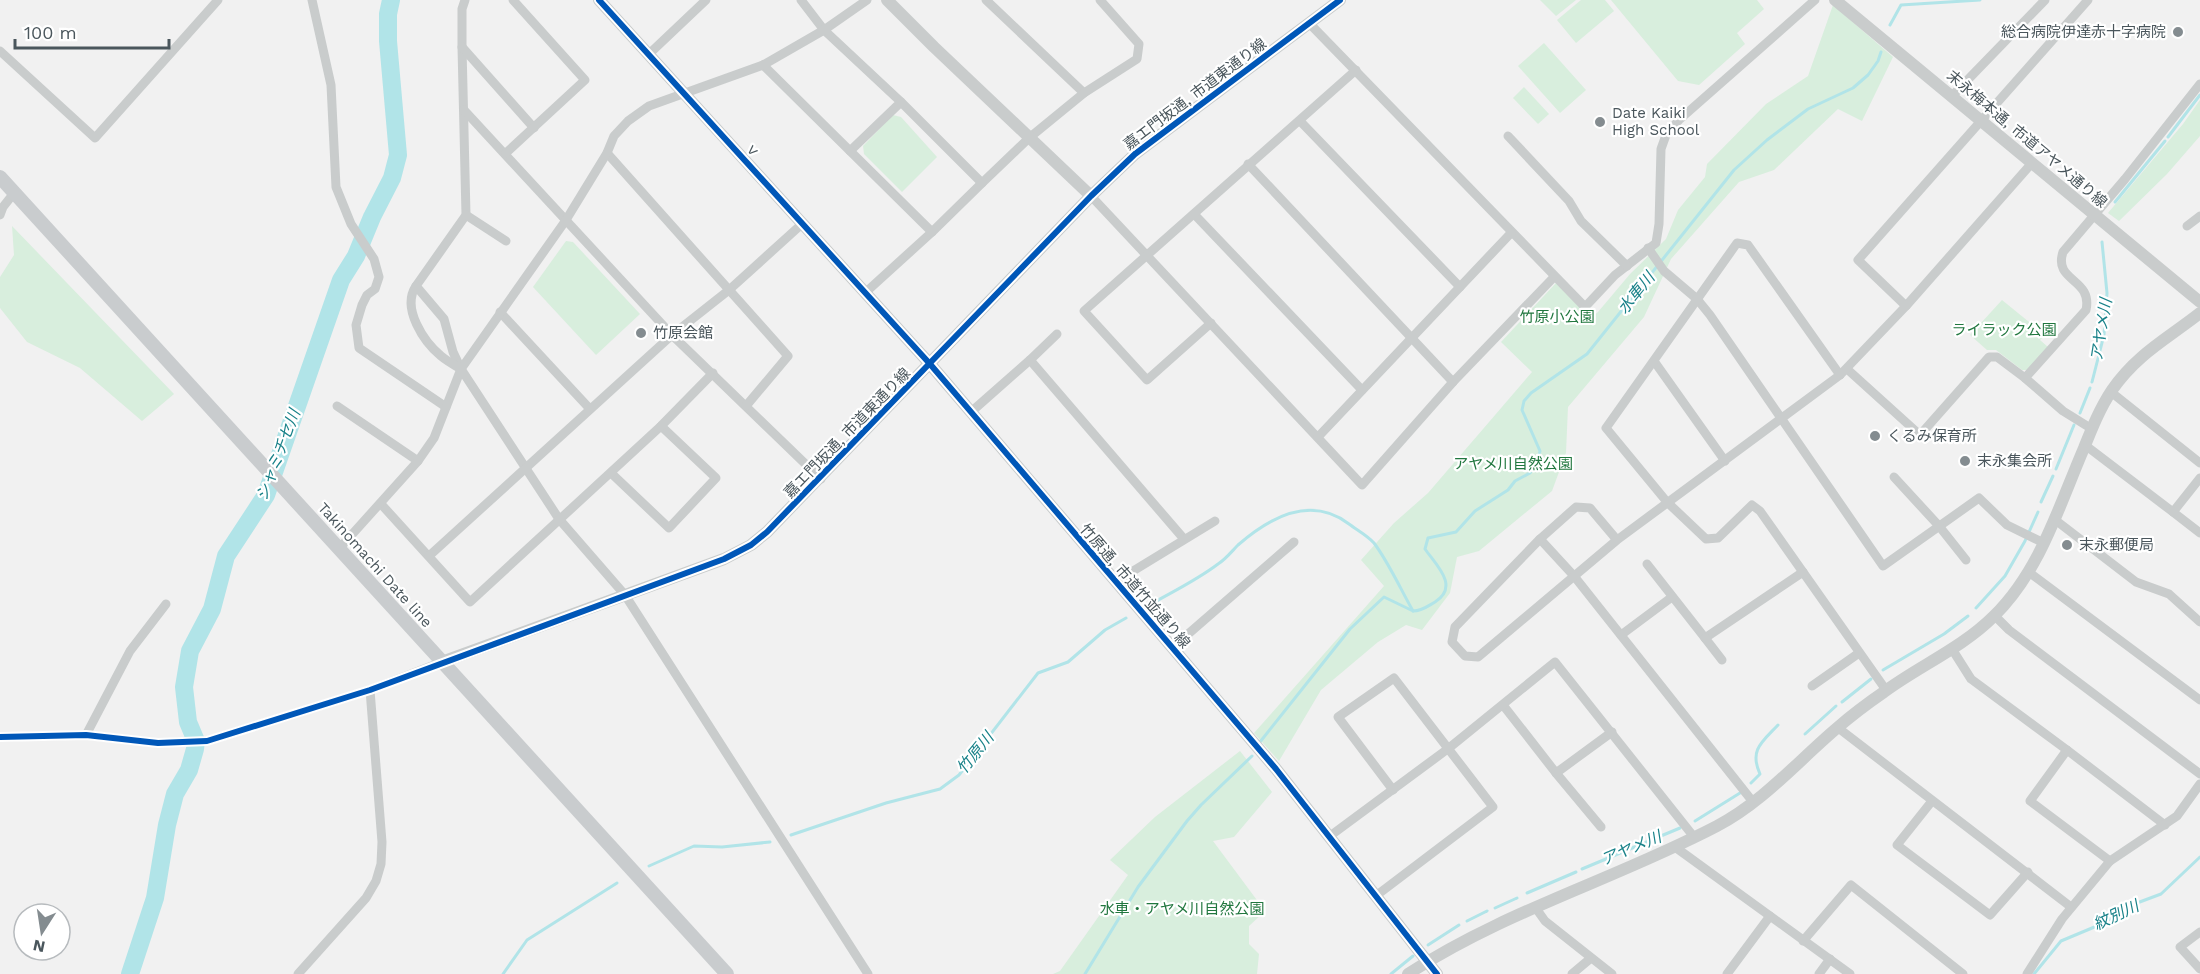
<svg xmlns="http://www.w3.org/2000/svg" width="2200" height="974" viewBox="0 0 2200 974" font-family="'Work Sans','Noto Sans JP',sans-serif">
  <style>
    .green { fill: #d8eedd }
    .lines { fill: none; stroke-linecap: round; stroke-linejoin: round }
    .stream { stroke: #b1e4e8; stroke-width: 3 }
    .river { stroke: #b1e4e8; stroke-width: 18 }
    .minor { stroke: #c9cccc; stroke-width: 9 }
    .tertiary { stroke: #c9cccc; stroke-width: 12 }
    .secondary { stroke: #c9ccce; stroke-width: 14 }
    .cycleway-casing { stroke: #fff; stroke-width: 10 }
    .cycleway { stroke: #0057b8; stroke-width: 6 }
    .poi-dot { fill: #848c90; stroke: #fff; stroke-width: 2 }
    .labels { text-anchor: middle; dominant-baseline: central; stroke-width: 4.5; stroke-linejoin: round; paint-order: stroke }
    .poi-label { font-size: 15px; fill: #4a565c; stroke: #fff; text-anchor: start }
    .street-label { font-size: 15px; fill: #4a565c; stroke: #fff }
    .park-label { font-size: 15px; fill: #21773f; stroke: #fff }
    .water-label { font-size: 16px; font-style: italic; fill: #198289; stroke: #fff }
  </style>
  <rect width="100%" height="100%" fill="#f1f1f1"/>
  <!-- green -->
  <g class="green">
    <path d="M1540 0H1576L1556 16Z"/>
    <path d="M1581 0H1605L1614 11 1576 43 1557 20Z"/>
    <path d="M1611 0H1757L1764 9 1737 33 1745 44 1699 85 1678 81Z"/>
    <path d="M1833 5 1893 57 1862 121 1838 109 1774 170 1739 182 1671 259 1644 317 1568 407 1566 453 1552 491 1479 551 1457 557 1450 593 1422 630 1406 625 1378 642 1321 690 1279 761 1254 733 1384 586 1361 560 1394 523 1428 493 1532 372 1501 342 1556 283 1592 317 1598 312 1630 274 1666 239 1678 210 1705 177 1707 164 1766 104 1808 76Z"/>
    <path d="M1544 43 1586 90 1560 113 1518 66Z"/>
    <path d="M1524 87 1549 114 1538 124 1513 98Z"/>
    <path d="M2200 100V136L2167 174 2119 221 2108 213 2183 124Z"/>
    <path d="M893 115 901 117 937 157 902 192 864 154 863 146Z"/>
    <path d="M12 226 174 394 142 421 80 368 27 342 0 308V277L14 255Z"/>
    <path d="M566 241 573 242 640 314 596 355 533 287Z"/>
    <path d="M2002 300 2045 335 2040 340 2048 347 2028 370H2022L1996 350H1987L1970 335Z"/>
    <path d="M1240 751 1272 792 1234 837 1213 841 1265 911 1249 926V944L1259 954 1257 974H1053L1060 971 1128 875 1110 860 1155 817Z"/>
  </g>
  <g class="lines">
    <!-- stream -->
    <g class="stream">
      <path d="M1890 25 1901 5 1980 0"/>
      <path d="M2168 137 2200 95"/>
      <path d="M2115 202 2165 141"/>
      <path d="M2092 382 2104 335 2107 293 2102 242"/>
      <path d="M2080 413 2090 388"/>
      <path d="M2056 469 2074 425"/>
      <path d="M2041 502 2053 476"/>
      <path d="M1151 604C1174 591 1197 580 1218 564 1226 559 1232 551 1238 545 1270 517 1311 495 1349 524 1357 530 1368 536 1374 543 1389 563 1401 590 1413 611"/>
      <path d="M1976 608 2005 576 2025 541 2038 512"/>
      <path d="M1413 611C1422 611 1428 606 1435 602 1460 586 1436 565 1425 549L1428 538 1456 532 1475 511 1508 490 1515 481 1530 473 1538 459 1540 451 1522 410 1524 401 1531 393 1587 354 1734 170 1767 140 1808 109 1853 88 1868 75 1878 61 1881 52"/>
      <path d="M1883 670 1944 634 1968 616"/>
      <path d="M1842 702 1871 679"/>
      <path d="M1805 734 1836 706"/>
      <path d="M1260 742 1350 629 1384 597 1411 610"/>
      <path d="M1751 783 1760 774C1749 750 1762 742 1778 725"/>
      <path d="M1695 821 1740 793"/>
      <path d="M791 835 886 803 940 789 959 775 1038 673 1068 662 1105 630 1126 618"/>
      <path d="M649 866 694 846 722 847 770 842"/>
      <path d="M1582 869 1680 828"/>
      <path d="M1527 893 1576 872"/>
      <path d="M1495 908 1517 898"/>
      <path d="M1467 921 1487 911"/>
      <path d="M1428 945 1459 925"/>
      <path d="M503 974 527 940 617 883"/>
      <path d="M1085 974 1138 887 1187 821 1201 805 1252 756"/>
      <path d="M1391 974 1413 956"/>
      <path d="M2034 974 2061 941 2104 923 2129 906 2161 894 2200 857"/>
    </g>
    <!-- river -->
    <path class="river" d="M130 974 155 898 167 825 175 794 189 770 195 749 196 741 188 722 184 687 190 651 212 609 226 556 266 495 341 280 356 256 372 217 392 178 398 155 388 41V14L391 0"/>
    <!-- minor -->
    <g class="minor">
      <path d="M312 0 331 85 336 187 351 224 374 259 379 277 375 289 367 295 362 305 356 325 359 348 446 407"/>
      <path d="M465 0 462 9V47L466 215 416 286 444 319 453 352 461 369 559 519 625 595 868 974"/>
      <path d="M801 0 824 30 901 102 850 151"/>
      <path d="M986 0 1084 93"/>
      <path d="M1309 23 1585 307 1615 275 1656 243 1659 224 1661 149 1666 135 1679 120 1815 0"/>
      <path d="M462 47 534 128"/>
      <path d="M0 51 95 138 218 0"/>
      <path d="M649 54 706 0"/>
      <path d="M763 65 932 232 866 292"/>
      <path d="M1952 96 2045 0"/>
      <path d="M901 102 982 183 1029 138 1084 93 1137 59 1139 44 1100 0"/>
      <path d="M464 110 672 335 821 479"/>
      <path d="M1300 121 1460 287"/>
      <path d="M1508 136 1569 201 1581 221 1627 266"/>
      <path d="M506 153 585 80 513 0"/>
      <path d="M607 153 788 356 746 406"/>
      <path d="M1248 164 1453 382"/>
      <path d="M1091 196 1362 485 1453 382 1554 277"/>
      <path d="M1194 214 1362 390"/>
      <path d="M0 215 3 207 14 193"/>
      <path d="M466 215 506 241"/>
      <path d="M2187 226 2200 216"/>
      <path d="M932 232 982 183"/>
      <path d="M1648 248 1664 271 1697 299 1710 315 1883 566 1979 498 2007 525 2044 543"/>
      <path d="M416 286C401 308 424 342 441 356 447 361 454 365 461 369"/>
      <path d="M1906 306 1858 260 2088 0"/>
      <path d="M500 312 590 409"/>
      <path d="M1211 323 1147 380 1084 311 1356 70"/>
      <path d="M1030 360 1057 334"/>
      <path d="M1654 361 1725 461"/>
      <path d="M1847 369 1920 435 1989 357H1997L2025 378 2086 310C2093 278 2053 282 2063 252L2125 179 2200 84"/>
      <path d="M1840 375 1748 245 1737 243 1606 428 1667 502 1706 539 1718 538 1752 505 1760 511 1886 690"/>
      <path d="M2025 378 2063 411 2092 429"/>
      <path d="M2111 392 2200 463"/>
      <path d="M337 406 418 461"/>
      <path d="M971 412 1030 360 1184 539"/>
      <path d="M1318 437 1511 233"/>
      <path d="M2085 445 2173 512 2200 478"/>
      <path d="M611 473 669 528 716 478 661 426"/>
      <path d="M1894 477 1939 526 1966 560"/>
      <path d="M381 504 470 602 661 426 713 373"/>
      <path d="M2173 512 2200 533"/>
      <path d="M2054 519 2136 582 2169 594 2200 622"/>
      <path d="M1540 539 1574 576 1753 802"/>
      <path d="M1617 540 1590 508 1576 507 1540 539 1455 627 1452 642 1465 656 1478 657 1617 540 1840 375 1906 306 2032 163"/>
      <path d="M338 550 418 461 434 438 461 369 566 220 607 153 614 136 628 121 649 106 763 65 824 30 867 0"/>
      <path d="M429 556 672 335 729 290 803 223"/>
      <path d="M1647 564 1705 638 1803 572"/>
      <path d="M2030 573 2200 700"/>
      <path d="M1115 582 1215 521"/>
      <path d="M1995 616 2009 630 2200 774"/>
      <path d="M1621 635 1672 597"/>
      <path d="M1705 638 1722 660"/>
      <path d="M1172 648 1294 542"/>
      <path d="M1952 649 1971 679 2067 750"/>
      <path d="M1812 686 1859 653"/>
      <path d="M1503 705 1556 773 1601 827"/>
      <path d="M1837 727 2071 907"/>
      <path d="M86 735 130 651 166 604"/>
      <path d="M0 737 86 735 158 743 207 741 370 690 442 662"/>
      <path d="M1556 773 1612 732"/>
      <path d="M1932 801 1897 845 1990 915 2028 872"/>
      <path d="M1330 836 1449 748 1555 662 1694 837"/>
      <path d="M1675 847 1850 974"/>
      <path d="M2110 861 2030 801 2067 750 2165 825"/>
      <path d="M1377 895 1493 807 1394 678 1338 717 1393 790"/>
      <path d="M1535 907 1545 921 1612 974"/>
      <path d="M2200 932 2180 947 2200 969"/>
      <path d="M1803 941 1851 885 1963 974"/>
      <path d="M298 974 366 898 376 881 381 864 382 842 370 690"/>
      <path d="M1572 974 1591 958"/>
      <path d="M1727 974 1770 916"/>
      <path d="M1819 974 1830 959"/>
      <path d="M2027 974 2062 919 2110 861 2177 816 2200 784"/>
    </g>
    <!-- tertiary -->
    <g class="tertiary">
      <path d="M599 0 930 364 1276 769 1437 974"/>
      <path d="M887 0 934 47 1091 196"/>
      <path d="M1835 0 2200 302"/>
      <path d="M442 662 724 559 751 545 767 532 1091 196 1135 154 1340 0"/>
      <path d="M1408 974C1504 911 1616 879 1717 826 1763 802 1798 761 1837 728 1852 715 1868 703 1884 692 1919 666 1962 648 1994 616 2040 571 2059 506 2084 448 2092 428 2100 408 2112 390 2137 354 2167 339 2200 313"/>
    </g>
    <!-- secondary -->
    <path class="secondary" d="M0 177 727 974"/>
    <!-- cycleway casing -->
    <g class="cycleway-casing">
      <g id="cycleway">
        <path d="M599 0 930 364 1276 769 1437 974"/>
        <path d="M0 737 86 735 158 743 207 741 370 690 724 559 751 545 767 532 1091 196 1135 154 1340 0"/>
      </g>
    </g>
    <!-- cycleway -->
    <use href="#cycleway" class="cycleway"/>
  </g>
  <!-- markers -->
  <g class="poi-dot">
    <circle cx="2178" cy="32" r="6"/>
    <circle cx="1600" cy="122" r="6"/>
    <circle cx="641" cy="333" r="6"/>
    <circle cx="1875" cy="436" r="6"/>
    <circle cx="1965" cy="461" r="6"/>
    <circle cx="2067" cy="545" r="6"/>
  </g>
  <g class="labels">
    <!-- poi labels -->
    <g class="poi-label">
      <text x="2166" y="32" text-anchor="end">総合病院伊達赤十字病院</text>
      <text x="1612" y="113">Date Kaiki<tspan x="1612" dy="17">High School</tspan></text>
      <text x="653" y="333">竹原会館</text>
      <text x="1887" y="436">くるみ保育所</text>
      <text x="1977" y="461">末永集会所</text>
      <text x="2079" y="545">末永郵便局</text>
    </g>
    <!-- street labels -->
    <g class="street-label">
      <text transform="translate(1195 94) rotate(-37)">嘉エ門坂通, 市道東通り線</text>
      <text transform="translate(2027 139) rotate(40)">末永梅本通, 市道アヤメ通り線</text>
      <text transform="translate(753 150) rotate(48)">ｖ</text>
      <text transform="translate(847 433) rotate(-46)">嘉エ門坂通, 市道東通り線</text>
      <text transform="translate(375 565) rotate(48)">Takinomachi Date line</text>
      <text transform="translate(1135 586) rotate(49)">竹原通, 市道竹並通り線</text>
    </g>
    <!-- park labels -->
    <g class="park-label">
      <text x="1557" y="317">竹原小公園</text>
      <text x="2004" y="330">ライラック公園</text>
      <text x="1513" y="464">アヤメ川自然公園</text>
      <text x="1182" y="909">水車・アヤメ川自然公園</text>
    </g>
    <!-- water labels -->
    <g class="water-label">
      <text transform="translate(1636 293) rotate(-51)">水車川</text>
      <text transform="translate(2101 330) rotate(-81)">アヤメ川</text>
      <text transform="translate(278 455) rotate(-69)">シャミチセ川</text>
      <text transform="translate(975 753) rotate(-51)">竹原川</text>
      <text transform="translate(1631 848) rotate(-23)">アヤメ川</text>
      <text transform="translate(2116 915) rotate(-25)">紋別川</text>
    </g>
  </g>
  <!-- north arrow -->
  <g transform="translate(42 932) rotate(192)"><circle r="28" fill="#ffffff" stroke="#b7bbbe" stroke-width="1.5"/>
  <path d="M0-4.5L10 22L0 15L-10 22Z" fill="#848c90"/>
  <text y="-9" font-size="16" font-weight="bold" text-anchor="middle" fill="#4a565c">N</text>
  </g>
  <!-- scale -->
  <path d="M15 39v9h154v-9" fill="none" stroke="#4a565c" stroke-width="3"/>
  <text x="24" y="39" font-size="18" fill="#4a565c" stroke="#ffffff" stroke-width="4.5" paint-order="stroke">100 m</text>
</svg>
